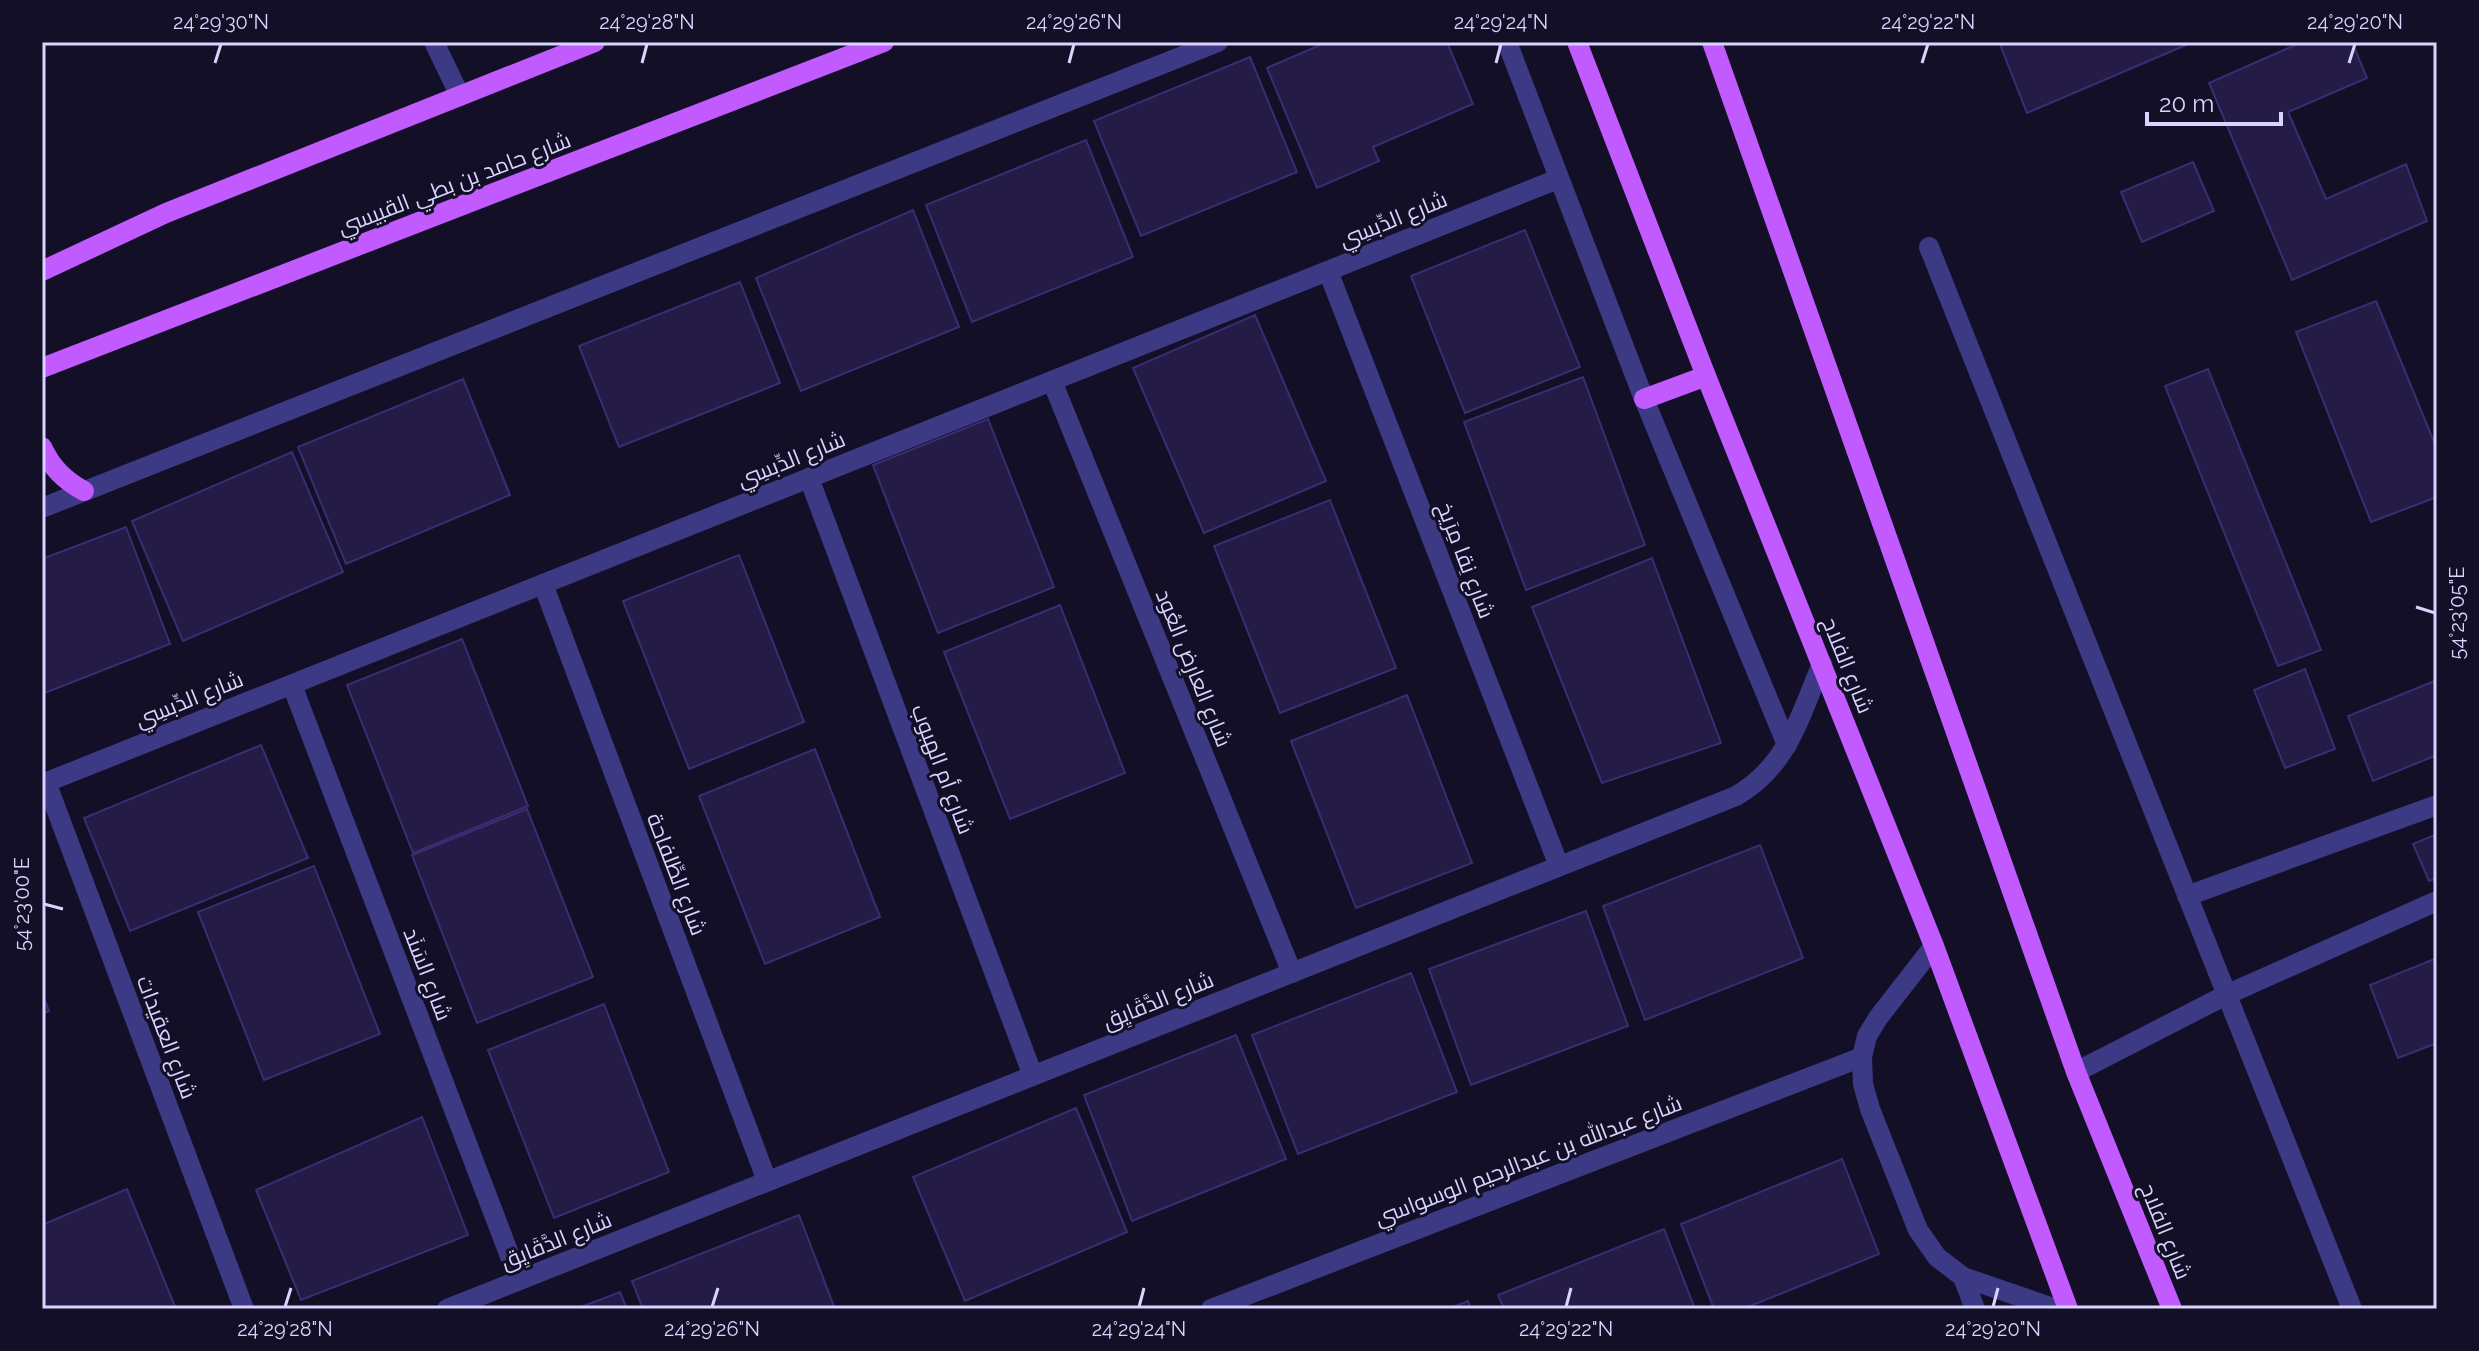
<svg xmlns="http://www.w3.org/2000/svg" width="2479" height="1351" viewBox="0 0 2479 1351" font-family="Raleway,Cairo,sans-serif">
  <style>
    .building { fill: #241b47; stroke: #3b2d73; stroke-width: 2 }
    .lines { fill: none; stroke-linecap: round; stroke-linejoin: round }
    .minor { stroke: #3d3a85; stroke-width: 20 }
    .major { stroke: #c25bff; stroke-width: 20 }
    .ticks { fill: none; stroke: #d9d4ff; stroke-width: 3 }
    .labels { text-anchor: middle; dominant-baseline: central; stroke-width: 6; stroke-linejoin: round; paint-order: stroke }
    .street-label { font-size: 22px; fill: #d9d4ff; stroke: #130f26 }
    .neatline { fill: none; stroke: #d9d4ff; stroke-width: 3 }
    .ticks-label { font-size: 20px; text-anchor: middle; fill: #d9d4ff }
  </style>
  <rect width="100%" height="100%" fill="#130f26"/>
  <!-- building -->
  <g class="building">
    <path d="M1327 42H1447L1473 104 1373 147 1379 161 1317 188 1267 68Z"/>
    <path d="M1999 42H2193L2027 113Z"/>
    <path d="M2302 42H2352L2367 78 2288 112 2326 199 2406 164 2427 221 2292 280 2209 83Z"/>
    <path d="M1250 57 1297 172 1141 236 1094 121Z"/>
    <path d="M1086 140 1133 257 972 322 926 205Z"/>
    <path d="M2193 162 2214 211 2142 242 2121 192Z"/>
    <path d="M913 210 959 327 801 391 756 278Z"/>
    <path d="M1525 230 1580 367 1465 413 1411 276Z"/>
    <path d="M740 282 780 383 619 447 579 346Z"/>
    <path d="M2376 301 2437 449V497L2371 522 2296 332Z"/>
    <path d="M1255 315 1326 481 1204 533 1133 368Z"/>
    <path d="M2208 369 2321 650 2278 666 2165 386Z"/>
    <path d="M1583 377 1645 545 1526 590 1464 422Z"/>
    <path d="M463 379 510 495 346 564 298 447Z"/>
    <path d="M988 419 1054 587 938 633 873 465Z"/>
    <path d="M292 452 343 572 183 641 132 521Z"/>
    <path d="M1330 500 1396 668 1280 713 1214 546Z"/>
    <path d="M126 527 170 644 42 694V559Z"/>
    <path d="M739 555 804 722 689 769 623 601Z"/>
    <path d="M1652 558 1721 743 1602 783 1532 607Z"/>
    <path d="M1060 605 1125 773 1010 819 944 652Z"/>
    <path d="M462 639 528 806 413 853 347 685Z"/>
    <path d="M2305 669 2335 749 2285 768 2254 690Z"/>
    <path d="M2437 680V755L2373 781 2348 716Z"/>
    <path d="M1407 695 1472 863 1356 908 1291 741Z"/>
    <path d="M261 745 308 858 130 931 84 818Z"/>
    <path d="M815 749 880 917 765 964 699 796Z"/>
    <path d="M527 809 593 977 477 1023 412 855Z"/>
    <path d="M2437 834V878L2429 881 2413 844Z"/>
    <path d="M1760 845 1803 958 1645 1020 1603 906Z"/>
    <path d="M314 866 380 1034 264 1080 198 912Z"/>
    <path d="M1586 911 1628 1026 1471 1085 1429 969Z"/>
    <path d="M2437 958V1043L2398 1058 2370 985Z"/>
    <path d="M1411 973 1457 1092 1298 1154 1252 1035Z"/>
    <path d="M42 993 49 1011 42 1014Z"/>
    <path d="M604 1004 669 1172 554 1218 488 1050Z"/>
    <path d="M1236 1035 1286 1159 1132 1221 1084 1095Z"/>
    <path d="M1076 1108 1127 1232 965 1301 913 1177Z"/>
    <path d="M422 1117 468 1235 301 1300 256 1190Z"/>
    <path d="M1842 1159 1879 1254 1743 1309H1714L1681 1224Z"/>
    <path d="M127 1189 176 1309H42V1225Z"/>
    <path d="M799 1215 835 1309H643L632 1281Z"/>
    <path d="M1664 1229 1695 1309H1504L1498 1295Z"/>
    <path d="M620 1292 627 1309H576Z"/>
    <path d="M1468 1301 1471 1309H1448Z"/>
  </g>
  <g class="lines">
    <!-- minor -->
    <g class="minor">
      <path d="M434 42 460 96"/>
      <path d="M1507 42 1644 399 1787 745"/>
      <path d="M1929 247 2352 1309"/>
      <path d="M1328 271 1559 866"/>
      <path d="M1052 381 1292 973"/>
      <path d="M809 478 1033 1076"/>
      <path d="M42 508 1218 42"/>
      <path d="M543 584 767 1181"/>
      <path d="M292 685 519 1280"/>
      <path d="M46 782 244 1309"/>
      <path d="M42 784 1558 179"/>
      <path d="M2187 896 2437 805"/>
      <path d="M1934 946 1878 1018 1867 1036 1862 1057 1863 1084 1870 1109 1918 1230 1937 1257 1963 1277 2056 1309"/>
      <path d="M2076 1072 2226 995 2437 901"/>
      <path d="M1963 1277 1975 1309"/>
      <path d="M447 1309 1736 796C1789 765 1799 717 1822 664"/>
      <path d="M1211 1309 1862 1057"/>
    </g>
    <!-- major -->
    <g class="major">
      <path d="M1577 42 1706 376 1934 946 2068 1309"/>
      <path d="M1712 42 2076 1072 2172 1309"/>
      <path d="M42 271 166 213 595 42"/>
      <path d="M42 368 884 42"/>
      <path d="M1644 399 1706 376"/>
      <path d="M42 447C52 468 64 480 84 491"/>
    </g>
  </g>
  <!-- ticks -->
  <path class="ticks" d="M215 63 221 44M642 63 647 44M1069 63 1074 44M1496 63 1501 44M1922 63 1928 44M2349 63 2355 44M2416 607 2435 613M44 904 63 909M285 1307 291 1288M712 1307 718 1288M1139 1307 1144 1288M1566 1307 1571 1288M1993 1307 1998 1288"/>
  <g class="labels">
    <!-- street labels -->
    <g class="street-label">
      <text transform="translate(454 183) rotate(-21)">شارع حامد بن بطي القبيسي</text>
      <text transform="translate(1393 219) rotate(-22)">شارع الدِّبسِي</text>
      <text transform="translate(791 459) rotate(-22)">شارع الدِّبسِي</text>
      <text transform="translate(1466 560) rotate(69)">شارع نِقا مِرَيخ</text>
      <text transform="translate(1848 665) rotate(68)">شارع الفلاح</text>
      <text transform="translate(1194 668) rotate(68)">شارع العارِض العُود</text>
      <text transform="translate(189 699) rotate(-22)">شارع الدِّبسِي</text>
      <text transform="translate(943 769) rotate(69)">شارع أم الهبوب</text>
      <text transform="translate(677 874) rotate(69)">شارع الطِّلفاحة</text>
      <text transform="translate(428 974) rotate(69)">شارع السَنَد</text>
      <text transform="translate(1158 1000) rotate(-22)">شارع الدَّقَايِق</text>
      <text transform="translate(167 1037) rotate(69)">شارع العقيدات</text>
      <text transform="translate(1528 1160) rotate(-21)">شارع عبدالله بن عبدالرحيم الوسواسي</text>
      <text transform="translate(2166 1231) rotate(68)">شارع الفلاح</text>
      <text transform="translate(556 1240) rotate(-22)">شارع الدَّقَايِق</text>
    </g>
  </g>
  <!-- border -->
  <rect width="2479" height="1351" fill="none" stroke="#130f26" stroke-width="88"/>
  <!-- scale -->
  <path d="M2147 112v12h134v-12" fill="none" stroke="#d9d4ff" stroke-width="4"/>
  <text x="2159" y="112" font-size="24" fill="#d9d4ff" stroke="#130f26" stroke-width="6" paint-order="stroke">20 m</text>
  <rect x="44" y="44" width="2391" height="1263" class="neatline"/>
  <g class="ticks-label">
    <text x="221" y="29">24°29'30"N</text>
    <text x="647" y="29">24°29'28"N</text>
    <text x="1074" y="29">24°29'26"N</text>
    <text x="1501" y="29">24°29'24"N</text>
    <text x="1928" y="29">24°29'22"N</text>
    <text x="2355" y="29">24°29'20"N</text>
    <text transform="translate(2457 613) rotate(-90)" y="7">54°23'05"E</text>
    <text transform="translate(22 904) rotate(-90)" y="7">54°23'00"E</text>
    <text x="285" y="1336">24°29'28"N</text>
    <text x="712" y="1336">24°29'26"N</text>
    <text x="1139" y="1336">24°29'24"N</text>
    <text x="1566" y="1336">24°29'22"N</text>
    <text x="1993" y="1336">24°29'20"N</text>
  </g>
</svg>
